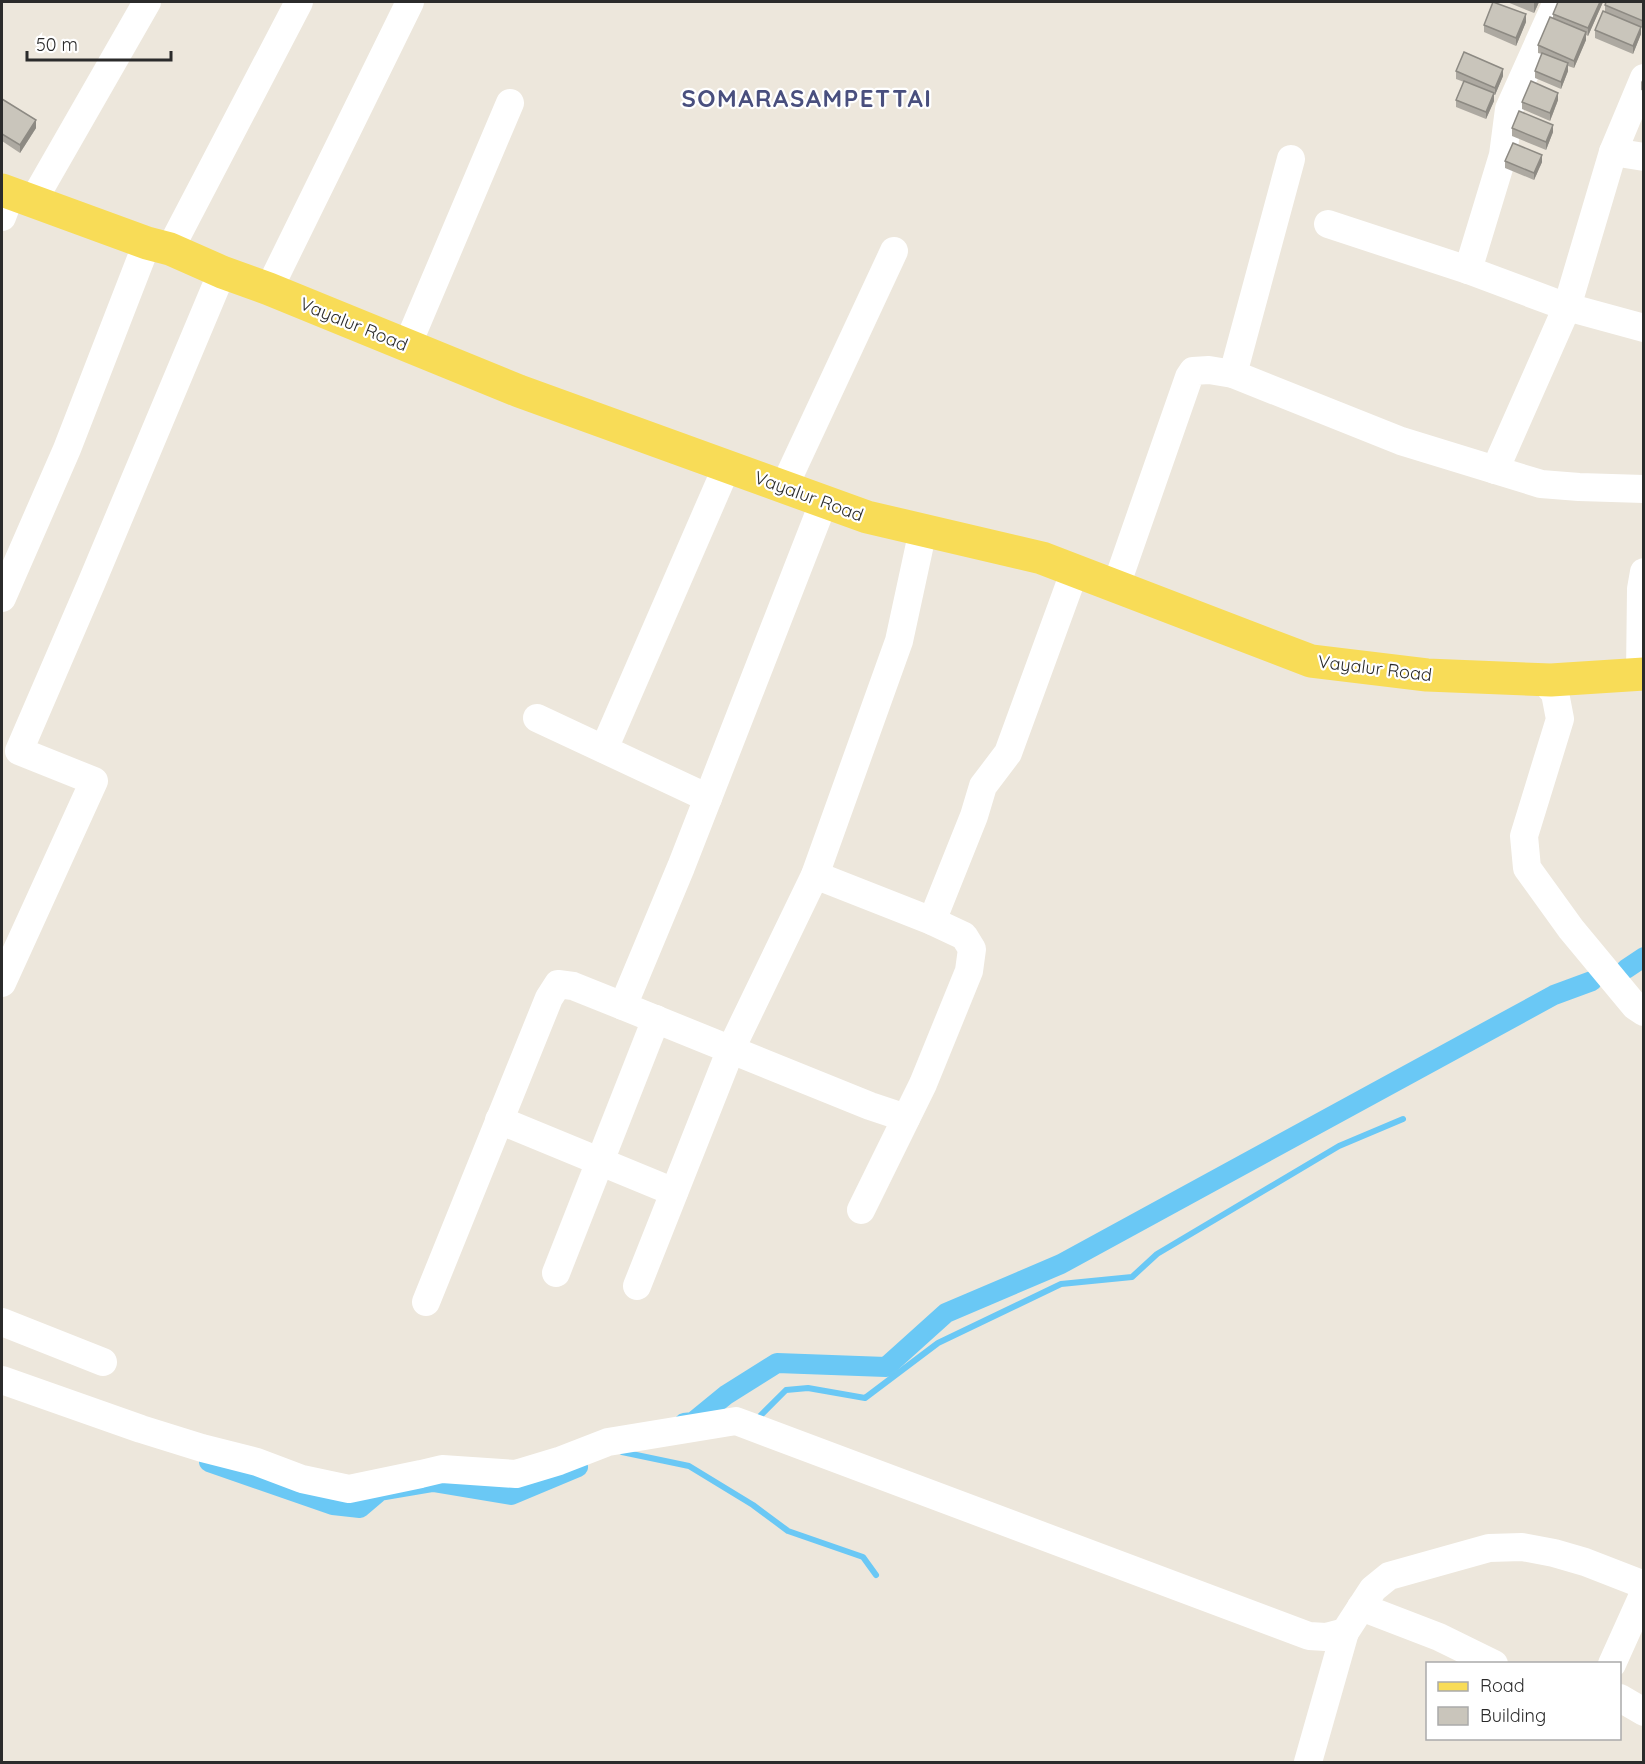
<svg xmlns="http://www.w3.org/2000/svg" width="1645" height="1764" viewBox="0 0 1645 1764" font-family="Quicksand,sans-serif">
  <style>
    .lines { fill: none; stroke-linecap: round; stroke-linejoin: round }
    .stream { stroke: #6ac8f5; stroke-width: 6 }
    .canal { stroke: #6ac8f5; stroke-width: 20 }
    .minor { stroke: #fff; stroke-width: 28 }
    .major { stroke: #f8dc57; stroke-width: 33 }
    .wall { fill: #ada9a1 }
    .shaded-wall { fill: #8d8a83 }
    .building { fill: #c9c5bb; stroke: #8d8a83; stroke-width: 1.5 }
    .labels { text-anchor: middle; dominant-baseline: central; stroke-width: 4.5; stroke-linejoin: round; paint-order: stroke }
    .street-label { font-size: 18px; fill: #2b2b2b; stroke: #fff }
    .district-label { font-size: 24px; font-weight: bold; letter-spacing: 1.5px; fill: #494f7e; stroke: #fff }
  </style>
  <rect width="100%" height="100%" fill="#ede7dc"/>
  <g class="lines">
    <!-- stream -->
    <g class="stream">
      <path d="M758 1418 786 1390 808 1388 865 1398 938 1343 1061 1284 1132 1277 1157 1254 1339 1146 1403 1119"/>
      <path d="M622 1452 689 1466 753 1505 788 1531 863 1557 876 1575"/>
    </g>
    <!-- canal -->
    <g class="canal">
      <path d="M1626 969 1644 957"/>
      <path d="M684 1423 693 1422 726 1395 777 1363 886 1367 946 1313 1061 1264 1554 995 1592 981"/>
      <path d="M209 1462 333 1505 360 1508 380 1491 433 1482 511 1495 578 1467"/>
    </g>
    <!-- minor -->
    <g class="minor">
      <path d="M1613 152 1644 78"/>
      <path d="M33 201 147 2"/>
      <path d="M2 217 11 193"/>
      <path d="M1328 224 1468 270 1567 307 1644 328"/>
      <path d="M170 249 299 2"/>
      <path d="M1468 270 1503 155 1509 109 1557 2"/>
      <path d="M269 289 410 2"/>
      <path d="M407 346 510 103"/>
      <path d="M1233 374 1291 159"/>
      <path d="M1495 470 1567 307 1613 152 1644 157"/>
      <path d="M784 487 894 251"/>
      <path d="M824 501 681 867 623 1006 870 1106 906 1118"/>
      <path d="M1116 586 1189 377 1193 371 1209 370 1233 374 1401 441 1541 484 1579 487 1644 489"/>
      <path d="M2 598 67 449 147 243"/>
      <path d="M1640 674 1641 589 1644 572"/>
      <path d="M1542 679 1555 693 1560 719 1524 836 1527 868 1571 929 1635 1006 1644 1012"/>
      <path d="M537 718 708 798"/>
      <path d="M604 749 727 466"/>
      <path d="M815 875 932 921 964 936 972 949 969 971 923 1084 861 1210"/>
      <path d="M932 921 974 816 983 786 1008 753 1075 570"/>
      <path d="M2 983 94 781 19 751 91 584 222 272"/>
      <path d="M499 1120 674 1192"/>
      <path d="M556 1273 656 1019"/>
      <path d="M637 1286 731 1049 815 875 899 641 923 530"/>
      <path d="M426 1302 549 998 558 984 573 986 623 1006"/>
      <path d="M2 1322 103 1362"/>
      <path d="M2 1380 141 1429 202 1448 257 1462 302 1479 349 1489 421 1474 442 1469 516 1474 559 1461 608 1442 736 1421 1309 1636 1326 1637 1345 1632 1373 1589 1389 1576 1489 1548 1522 1547 1554 1553 1585 1562 1644 1585"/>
      <path d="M1361 1607 1439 1637 1494 1664"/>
      <path d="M1612 1664 1644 1593"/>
      <path d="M1620 1698 1644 1712"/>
      <path d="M1308 1762 1345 1632"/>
    </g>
    <!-- major -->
    <path class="major" d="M2 190 147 243 170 249 222 272 269 289 519 391 784 487 867 517 1042 558 1311 661 1427 675 1551 680 1644 674"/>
  </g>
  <!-- wall -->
  <g class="wall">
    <path d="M1507 2H1539L1534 13Z"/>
    <path d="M1558 2H1603L1588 36 1586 35V40L1574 68 1568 66V71L1561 89 1535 78V71L1542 54 1538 53V45L1553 18V14Z"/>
    <path d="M1644 2V27L1643 28 1641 27V34L1633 54 1595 38V30L1605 12V5Z"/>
    <path d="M1526 22 1516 46 1484 32V25Z"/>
    <path d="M1456 71 1503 76 1495 95H1494V101L1486 119 1456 107V100L1464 82 1456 79Z"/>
    <path d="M1644 77V91L1641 90V82Z"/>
    <path d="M2 99 36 128 20 153 2 141Z"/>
    <path d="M1558 100 1550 121 1522 109V102Z"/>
    <path d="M1512 128 1553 132 1546 150 1512 136Z"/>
    <path d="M1505 161 1542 162 1534 180 1505 168Z"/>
  </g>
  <!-- shaded-wall -->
  <g class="shaded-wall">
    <path d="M1534 2H1539L1534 13Z"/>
    <path d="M1600 2H1603L1588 36V28Z"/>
    <path d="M1526 14V22L1516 46V38Z"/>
    <path d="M1641 27V34L1633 54V46Z"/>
    <path d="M1586 32V40L1574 68V61Z"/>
    <path d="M1568 63V71L1561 89V82Z"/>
    <path d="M1503 69V76L1495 95V88Z"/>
    <path d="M1494 93V101L1486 119V112Z"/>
    <path d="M1558 93V100L1550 121V113Z"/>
    <path d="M36 120V128L20 153V145Z"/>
    <path d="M1553 125V132L1546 150V142Z"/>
    <path d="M1542 155V162L1534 180V173Z"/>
  </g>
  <!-- building -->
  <g class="building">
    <path d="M1493 2 1526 14 1516 38 1484 25Z"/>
    <path d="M1558 2H1600L1588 28 1553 14Z"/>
    <path d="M1606 2H1644L1643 21 1605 5Z"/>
    <path d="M1603 11 1641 27 1633 46 1595 30Z"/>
    <path d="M1550 17 1586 32 1574 61 1538 45Z"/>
    <path d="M1464 52 1503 69 1495 88 1456 71Z"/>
    <path d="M1542 53 1568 63 1561 82 1535 71Z"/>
    <path d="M1464 81 1494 93 1486 112 1456 100Z"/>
    <path d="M1531 81 1558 93 1550 113 1522 102Z"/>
    <path d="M2 99 36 120 20 145 2 134Z"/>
    <path d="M1519 111 1553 125 1546 142 1512 128Z"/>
    <path d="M1513 143 1542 155 1534 173 1505 161Z"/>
  </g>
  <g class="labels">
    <!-- street labels -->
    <g class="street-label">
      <text transform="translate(354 324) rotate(22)">Vayalur Road</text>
      <text transform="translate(809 496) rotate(20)">Vayalur Road</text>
      <text transform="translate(1375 668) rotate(7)">Vayalur Road</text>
    </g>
    <!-- district labels -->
    <g class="district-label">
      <text x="807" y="98">SOMARASAMPETTAI</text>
    </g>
  </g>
  <!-- border -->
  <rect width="1645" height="1764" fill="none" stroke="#2b2b2b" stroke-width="6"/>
  <!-- legend -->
  <rect x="1426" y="1662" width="195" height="78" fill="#ffffff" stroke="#aaaaaa" stroke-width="1.5"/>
  <rect x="1438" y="1682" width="30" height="9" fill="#f8dc57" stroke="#aaaaaa" stroke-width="1.5"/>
  <text x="1480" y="1692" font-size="18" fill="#2b2b2b">Road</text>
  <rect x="1438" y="1707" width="30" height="18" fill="#c9c5bb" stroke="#aaaaaa" stroke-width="1.5"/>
  <text x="1480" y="1722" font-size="18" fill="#2b2b2b">Building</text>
  <!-- scale -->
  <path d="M27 51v9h144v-9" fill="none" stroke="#2b2b2b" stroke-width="3"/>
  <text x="36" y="51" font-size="18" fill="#2b2b2b" stroke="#ffffff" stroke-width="4.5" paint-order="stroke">50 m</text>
</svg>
